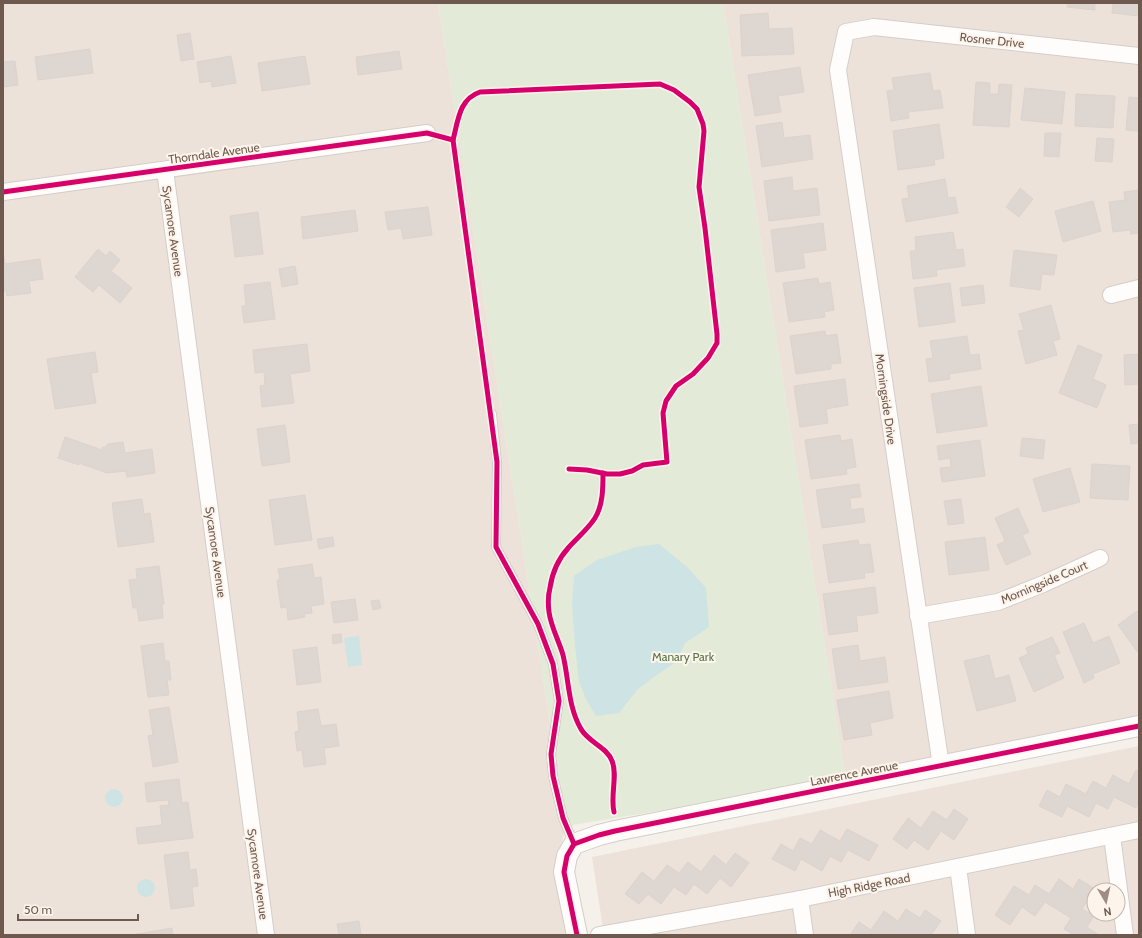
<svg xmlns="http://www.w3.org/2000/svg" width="1142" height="938" viewBox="0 0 1142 938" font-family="Cabin,sans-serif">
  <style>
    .residential { fill: #ede2d9; fill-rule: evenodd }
    .green { fill: #e3ead7 }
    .water { fill: #cee3e3 }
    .building { fill: #ded6d0; stroke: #ddd3cd }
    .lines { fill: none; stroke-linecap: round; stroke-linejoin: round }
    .service-casing { stroke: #d4cdc9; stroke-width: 10 }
    .minor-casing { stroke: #d4cdc9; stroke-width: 18 }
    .tertiary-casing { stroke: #d4cdc9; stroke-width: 22 }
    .service { stroke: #fefdfc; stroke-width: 8 }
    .minor { stroke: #fefdfc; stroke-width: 16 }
    .tertiary { stroke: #fefdfc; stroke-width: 20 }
    .cycleway-casing { stroke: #fdf5ec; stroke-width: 8 }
    .cycleway { stroke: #d6006c; stroke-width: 5 }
    .labels { text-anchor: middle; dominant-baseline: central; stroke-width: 4; stroke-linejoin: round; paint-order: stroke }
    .street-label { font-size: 12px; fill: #6f584e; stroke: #fdf5ec }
    .park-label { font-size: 12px; fill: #577448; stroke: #fdf5ec }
  </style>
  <rect width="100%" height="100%" fill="#f5f0ea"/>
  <!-- residential -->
  <g class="residential">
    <path d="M3 3H438L566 826 558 858 569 935H3Z"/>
    <path d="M723 3H1139V721L846 780Z"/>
    <path d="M1139 746V935H604L592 857ZM1094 890H1118V914H1094Z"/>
  </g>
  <!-- green -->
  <path class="green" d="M438 3H723L846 780 566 826Z"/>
  <!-- water -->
  <g class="water">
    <path d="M659 544 688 568 706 588 709 627 685 643 676 662 654 677 637 690 619 713 596 716 586 699 579 681 575 646 572 604 574 576 597 560 636 547Z"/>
    <path d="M359 636 362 665 348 667 344 638Z"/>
    <circle cx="114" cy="798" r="9"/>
    <circle cx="146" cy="888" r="9"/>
  </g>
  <!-- building -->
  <g class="building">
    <path d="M1067 3H1095V10L1067 7Z"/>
    <path d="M1113 3H1139V16L1112 13Z"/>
    <path d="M768 13 769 29 792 28 794 54 742 56 740 15Z"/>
    <path d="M190 33 194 59 181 61 177 35Z"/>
    <path d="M90 49 93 73 38 80 35 57Z"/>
    <path d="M399 51 402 69 358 75 356 57Z"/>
    <path d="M231 56 236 83 212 87 211 81 200 83 197 62Z"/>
    <path d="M305 56 310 84 262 91 258 63Z"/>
    <path d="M15 61 18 85 3 87V62Z"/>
    <path d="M800 67 804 92 778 96 781 112 755 116 748 75Z"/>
    <path d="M930 73 933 91 940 90 943 108 908 112 909 118 891 121 887 91 894 90 892 78Z"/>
    <path d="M976 82 990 83V94H998L999 84 1012 85 1009 127 973 125Z"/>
    <path d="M1025 88 1065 92 1062 124 1021 120Z"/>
    <path d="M1076 94 1115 96 1113 128 1075 126Z"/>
    <path d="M1129 97 1139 98V131L1126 130Z"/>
    <path d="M782 122 784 138 810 135 813 159 762 167 756 126Z"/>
    <path d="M939 124 944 158 934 160 935 165 898 170 893 131Z"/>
    <path d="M1045 133H1061L1059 157 1044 156Z"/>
    <path d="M1097 138 1114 139 1112 162 1095 161Z"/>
    <path d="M792 177 793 191 817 188 820 215 769 221 764 181Z"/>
    <path d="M945 179 948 198 955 197 958 213 906 222 902 199 909 198 907 186Z"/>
    <path d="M1020 188 1033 199 1019 217 1006 207Z"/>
    <path d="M1139 190V233L1131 234 1130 230 1113 232 1109 202 1125 200 1124 192Z"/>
    <path d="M1093 201 1101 231 1063 242 1055 211Z"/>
    <path d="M428 207 432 235 403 239 401 228 388 230 385 212Z"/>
    <path d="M355 210 358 231 303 239 301 217Z"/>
    <path d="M258 212 263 254 235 257 230 216Z"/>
    <path d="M823 223 826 250 803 253 805 268 776 272 771 230Z"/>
    <path d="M953 232 956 250 963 249 965 266 936 270 937 276 913 279 910 251H916L915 237Z"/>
    <path d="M98 249 106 256 110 251 120 260 111 271 132 288 120 303 99 285 93 292 75 277Z"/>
    <path d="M1014 250 1057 255 1054 275 1042 274 1040 290 1010 286Z"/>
    <path d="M3 251 5 264 40 259 43 279 29 281 31 293 7 296 6 291H3Z"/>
    <path d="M295 266 298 284 282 287 279 269Z"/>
    <path d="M818 278 819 284 830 282 834 310 824 312 825 317 789 322 783 283Z"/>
    <path d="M270 282 275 319 244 323 242 306H246L244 285Z"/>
    <path d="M950 283 955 322 919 327 914 288Z"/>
    <path d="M983 285 985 303 962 306 960 288Z"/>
    <path d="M1051 305 1060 339 1053 341 1057 355 1026 364 1018 331 1024 330 1019 314Z"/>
    <path d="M825 331 826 336 837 334 841 363 831 364V369L796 374 790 336Z"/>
    <path d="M967 336 970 355 979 354 981 369 949 374 950 379 929 382 926 359 933 358 930 341Z"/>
    <path d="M307 344 310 371 290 374 294 403 262 407 260 386 265 385 264 372 255 373 253 350Z"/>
    <path d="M1078 345 1102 355 1093 379 1106 385 1097 408 1059 393Z"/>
    <path d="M95 352 98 372 91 373 96 403 55 409 47 359Z"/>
    <path d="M1139 354V384L1125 385 1124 355Z"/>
    <path d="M845 379 848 405 826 409 828 423 800 427 794 386Z"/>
    <path d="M981 386 987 426 937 433 931 394Z"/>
    <path d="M1139 424V443L1131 444 1129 425Z"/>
    <path d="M285 425 290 462 262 466 257 429Z"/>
    <path d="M840 435 841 441 852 439 856 467 846 469 847 474 811 479 805 440Z"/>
    <path d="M65 437 102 450 103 447 105 448 108 444 123 442 125 453 152 449 155 473 127 477 126 471 107 473 79 463V465L58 458Z"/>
    <path d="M1022 438 1045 440 1043 459 1020 456Z"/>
    <path d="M980 440 985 476 942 482 940 468 951 467 950 458 939 460 937 446Z"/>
    <path d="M1092 464 1130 466 1128 500 1090 498Z"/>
    <path d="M1070 468 1080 502 1043 512 1033 479Z"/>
    <path d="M859 484 861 497 850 498 851 510 863 508 865 522 822 528 816 490Z"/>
    <path d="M305 495 312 540 275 545 269 500Z"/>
    <path d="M142 499 144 514 150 513 154 542 118 547 112 503Z"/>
    <path d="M961 499 964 523 948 525 944 501Z"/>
    <path d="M1018 508 1029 532 1022 535 1031 554 1006 565 997 545 1005 541 995 518Z"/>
    <path d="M333 537 334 546 319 549 317 539Z"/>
    <path d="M985 537 989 570 949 575 945 542Z"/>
    <path d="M858 540 859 545 870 544 874 572 864 573 865 578 829 583 823 545Z"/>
    <path d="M312 564 314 578 321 577 324 604 311 606 312 613 304 614 305 617 288 620 287 607 281 608 277 580H280L278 569Z"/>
    <path d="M159 566 164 604H162L163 618 139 621 137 608H133L129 580 137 579 136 569Z"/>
    <path d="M875 587 878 613 856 616 858 631 829 635 823 594Z"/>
    <path d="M355 599 358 620 334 623 331 602Z"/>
    <path d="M379 600 381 608 373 610 371 601Z"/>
    <path d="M1137 611 1139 614V654L1118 625Z"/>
    <path d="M1084 623 1093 643 1109 636 1120 663 1093 674 1094 678 1084 683 1063 632Z"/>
    <path d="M341 634 342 642 333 644 332 635Z"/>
    <path d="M1052 637 1060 653 1054 655 1064 678 1034 692 1019 658 1028 654 1026 648Z"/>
    <path d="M163 643 165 661H169L171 680H167L169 695 148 697 141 646Z"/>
    <path d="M858 645 860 661 885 657 888 682 838 689 832 649Z"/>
    <path d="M317 647 321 682 297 685 293 650Z"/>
    <path d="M989 655 995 679 1009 675 1016 701 977 711 964 661Z"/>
    <path d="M889 691 893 718 870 723 872 735 844 740 837 700Z"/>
    <path d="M169 707 178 762 153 767 148 736 153 735 149 710Z"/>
    <path d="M318 709 321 726 336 724 339 746 324 748 326 764 304 767 302 750 297 751 295 732 299 731 297 712Z"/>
    <path d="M1136 770 1139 772V801L1136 808 1114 797 1108 809 1096 803 1089 817 1067 806 1062 817 1039 806 1047 790 1060 797 1066 784 1086 794 1093 781 1106 788 1113 775 1129 784Z"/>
    <path d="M179 779 182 803 188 802 193 838 138 844 136 828 162 825 160 806 169 805 168 800 147 802 145 783Z"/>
    <path d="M954 809 968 819 954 840 941 831 928 850 914 840 907 849 893 839 908 818 921 828 933 811 947 820Z"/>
    <path d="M847 829 878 845 869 861 848 850 841 862 830 856 822 871 801 859 795 871 772 859 781 844 793 851 800 838 812 844 820 830 840 841Z"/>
    <path d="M188 852 190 870 196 869 198 886 192 887 194 906 171 909 164 855Z"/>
    <path d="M735 853 749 863 731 887 720 878 707 894 694 884 686 895 674 887 661 904 648 894 639 904 625 894 642 872 654 881 667 865 679 873 688 862 701 872 714 855 726 865Z"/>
    <path d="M1059 879 1073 889 1079 879 1095 889 1082 909 1094 916 1087 927 1099 935H1074L1064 929 1071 918 1045 902 1035 916 1022 907 1010 925 995 915 1014 886 1029 895 1035 885 1049 894Z"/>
    <path d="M906 909 920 918 925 910 941 921 931 935H896L892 932 890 935H850L859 922 871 930 884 911 898 921Z"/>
    <path d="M359 921 361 935H339L337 924Z"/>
    <path d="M172 928 173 935H131Z"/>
  </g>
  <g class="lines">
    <!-- service casing -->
    <g class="service-casing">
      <path id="service" d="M492 414 497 462 496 547 538 624 553 664 559 701 551 754 553 776 563 818 574 844"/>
    </g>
    <!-- minor casing -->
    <g class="minor-casing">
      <g id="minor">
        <path d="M165 170 266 935"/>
        <path d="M3 192 427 133"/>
        <path d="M1111 295 1139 288"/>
        <path d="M918 616 998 602 1043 584 1100 558"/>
        <path d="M941 766 838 70 846 32 874 27 1139 56"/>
        <path d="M1112 836 1125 935"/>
        <path d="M958 867 967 935"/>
        <path d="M800 899 805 935"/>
        <path d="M599 935 800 899 1139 830"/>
      </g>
    </g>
    <!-- tertiary casing -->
    <g class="tertiary-casing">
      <path id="tertiary" d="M577 935 564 872 567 856 574 844 599 835 615 831 1139 726"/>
    </g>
    <!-- service -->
    <use href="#service" class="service"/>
    <!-- minor -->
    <use href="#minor" class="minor"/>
    <!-- tertiary -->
    <use href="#tertiary" class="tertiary"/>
    <!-- cycleway casing -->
    <g class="cycleway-casing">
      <g id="cycleway">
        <path d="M453 140C458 121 459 99 480 92L660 84 674 90 690 102 697 109 703 124 704 131 699 187 705 228 717 334V343L708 358 693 374 676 386 666 401 663 413 667 462 643 465 632 471 620 474H607L587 470 569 469"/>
        <path d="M3 192 427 133 453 140 497 462 496 547 538 624 553 664 559 701 551 754 553 776 563 818 574 844"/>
        <path d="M603 473C603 488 603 505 595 518 588 529 578 537 569 547 559 558 552 573 550 588 548 595 548 604 549 612 551 627 559 641 563 655 569 680 568 707 581 729 588 742 607 747 612 761 618 775 610 796 614 812"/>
        <path d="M574 844 599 835 615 831 1139 726"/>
        <path d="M574 844 567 856 564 872 577 935"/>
      </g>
    </g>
    <!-- cycleway -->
    <use href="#cycleway" class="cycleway"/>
  </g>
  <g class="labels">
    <!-- street labels -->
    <g class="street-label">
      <text transform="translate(992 40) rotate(6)">Rosner Drive</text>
      <text transform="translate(214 153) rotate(-8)">Thorndale Avenue</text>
      <text transform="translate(173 231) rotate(82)">Sycamore Avenue</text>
      <text transform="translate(886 399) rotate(82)">Morningside Drive</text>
      <text transform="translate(216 552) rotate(82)">Sycamore Avenue</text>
      <text transform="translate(1044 582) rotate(-23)">Morningside Court</text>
      <text transform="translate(854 773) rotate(-11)">Lawrence Avenue</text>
      <text transform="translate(258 874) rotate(82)">Sycamore Avenue</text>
      <text transform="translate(869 885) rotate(-11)">High Ridge Road</text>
    </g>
    <!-- park labels -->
    <g class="park-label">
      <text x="683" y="656">Manary Park</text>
    </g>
  </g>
  <!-- border -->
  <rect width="1142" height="938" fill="none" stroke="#6f584e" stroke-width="8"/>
  <!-- north arrow -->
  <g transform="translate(1106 902) rotate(171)"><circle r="19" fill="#fdf5ec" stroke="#c4b6ad"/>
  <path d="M0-3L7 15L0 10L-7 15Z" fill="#9e8d85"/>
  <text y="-6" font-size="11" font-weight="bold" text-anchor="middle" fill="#6f584e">N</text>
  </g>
  <!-- scale -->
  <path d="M18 914v6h120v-6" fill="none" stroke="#6f584e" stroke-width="2"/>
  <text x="24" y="914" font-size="12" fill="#6f584e" stroke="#fdf5ec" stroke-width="3" paint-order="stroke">50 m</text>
</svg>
